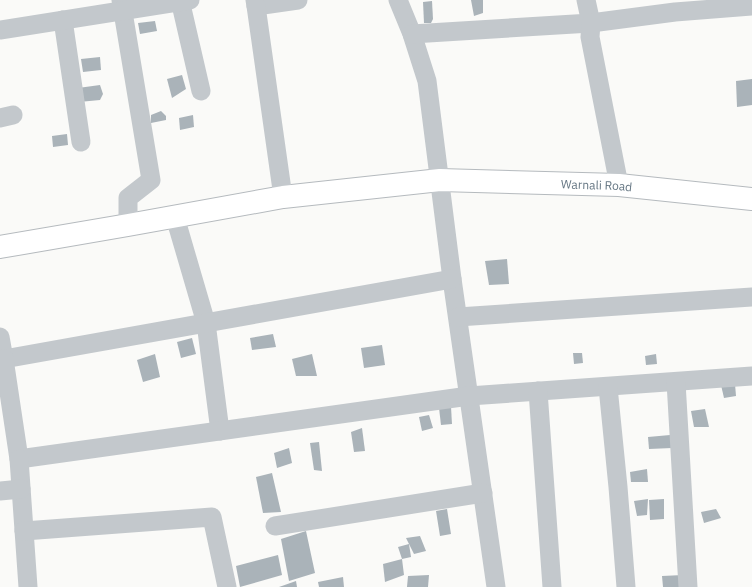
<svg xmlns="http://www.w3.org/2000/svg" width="752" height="587" viewBox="0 0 752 587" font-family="'IBM Plex Sans',sans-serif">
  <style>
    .building { fill: #aab3b9 }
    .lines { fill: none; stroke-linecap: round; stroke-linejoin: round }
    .major-casing { stroke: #b5babe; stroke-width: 24 }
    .minor { stroke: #c3c8cc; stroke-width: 19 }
    .major { stroke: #fff; stroke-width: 22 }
    .labels { text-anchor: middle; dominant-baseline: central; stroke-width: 4; stroke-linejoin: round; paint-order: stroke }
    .street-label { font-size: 12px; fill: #657683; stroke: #fff }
  </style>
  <rect width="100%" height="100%" fill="#fafaf8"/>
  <!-- building -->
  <g class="building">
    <path d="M471 0H483V13L474 16Z"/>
    <path d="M432 1 433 19 431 23H424L423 2Z"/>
    <path d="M155 21 157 31 140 34 138 23Z"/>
    <path d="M100 57 101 70 83 72 81 59Z"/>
    <path d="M182 75 186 89 172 98 167 79Z"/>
    <path d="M752 79V105L737 107 736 81Z"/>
    <path d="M100 85 103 94 100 100 79 102 78 88Z"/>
    <path d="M161 111 166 116V120L151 123V115Z"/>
    <path d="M193 115 194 127 180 130 179 118Z"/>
    <path d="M67 134 68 145 53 147 52 136Z"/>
    <path d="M507 259 509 284 489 285 485 261Z"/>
    <path d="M273 334 276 347 252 350 250 338Z"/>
    <path d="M192 338 196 354 181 358 177 342Z"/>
    <path d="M382 345 385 365 364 368 361 348Z"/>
    <path d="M573 353H582L583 363 574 364Z"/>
    <path d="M155 354 160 377 143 382 137 360Z"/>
    <path d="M312 354 317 376H296L292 359Z"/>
    <path d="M656 354 657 364 646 365 645 356Z"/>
    <path d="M735 384 736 396 724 398 721 385Z"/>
    <path d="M451 407 452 424 441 425 439 408Z"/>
    <path d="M705 409 709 427H694L691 411Z"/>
    <path d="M429 415 433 428 422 431 419 417Z"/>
    <path d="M362 428 365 451 354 452 351 432Z"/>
    <path d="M670 435 672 448 649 449 648 437Z"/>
    <path d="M319 442 322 471 314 470 310 443Z"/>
    <path d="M289 448 292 463 277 468 274 453Z"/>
    <path d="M647 469 648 482H631L630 472Z"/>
    <path d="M272 473 281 512 263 513 256 477Z"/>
    <path d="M648 499 647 515 637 516 634 501Z"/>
    <path d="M664 499V519L650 520 649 500Z"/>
    <path d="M447 509 451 534 440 536 436 511Z"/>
    <path d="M716 509 721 518 704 523 701 512Z"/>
    <path d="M306 531 315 573 289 581 281 539Z"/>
    <path d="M420 536 426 551 414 554 406 538Z"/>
    <path d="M409 544 411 557 402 559 398 547Z"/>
    <path d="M278 555 282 575 240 587 236 566Z"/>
    <path d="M402 559 404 575 385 582 383 564Z"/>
    <path d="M429 575 428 587H407L408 576Z"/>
    <path d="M683 575 684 587H663L662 576Z"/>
    <path d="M343 577 344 587H319L318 582Z"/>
    <path d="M296 581 297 587H279Z"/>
  </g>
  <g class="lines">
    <!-- major casing -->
    <g class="major-casing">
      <g id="major">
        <path id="s1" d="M0 247 128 225 283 197 440 180 619 185 752 199"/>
      </g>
    </g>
    <!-- minor -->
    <g class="minor">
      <path d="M121 0 151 180 128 198V225"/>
      <path d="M180 0 201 91"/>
      <path d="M255 0 256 6 298 0"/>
      <path d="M398 0 412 34 427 81 452 279 496 587"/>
      <path d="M256 6 283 197"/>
      <path d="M63 20 81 142"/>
      <path d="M0 30 190 0"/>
      <path d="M412 34 591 23 586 0"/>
      <path d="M0 118 13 115"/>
      <path d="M619 185 590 37 591 23 675 12 752 6"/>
      <path d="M175 217 206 323 220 431"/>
      <path d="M458 317 752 297"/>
      <path d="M0 337 4 359 452 279"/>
      <path d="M4 359 19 459 469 396 752 376"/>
      <path d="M676 382 688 587"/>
      <path d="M608 387 618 487 626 587"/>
      <path d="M538 391 552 587"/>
      <path d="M19 459 28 587"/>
      <path d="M0 491 21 489"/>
      <path d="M275 526 483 493"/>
      <path d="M24 531 212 517 227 587"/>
    </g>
    <!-- major -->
    <use href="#major" class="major"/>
  </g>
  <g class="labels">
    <!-- street labels -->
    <g class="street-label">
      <text stroke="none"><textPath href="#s1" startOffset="602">Warnali Road</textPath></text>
    </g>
  </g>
</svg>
